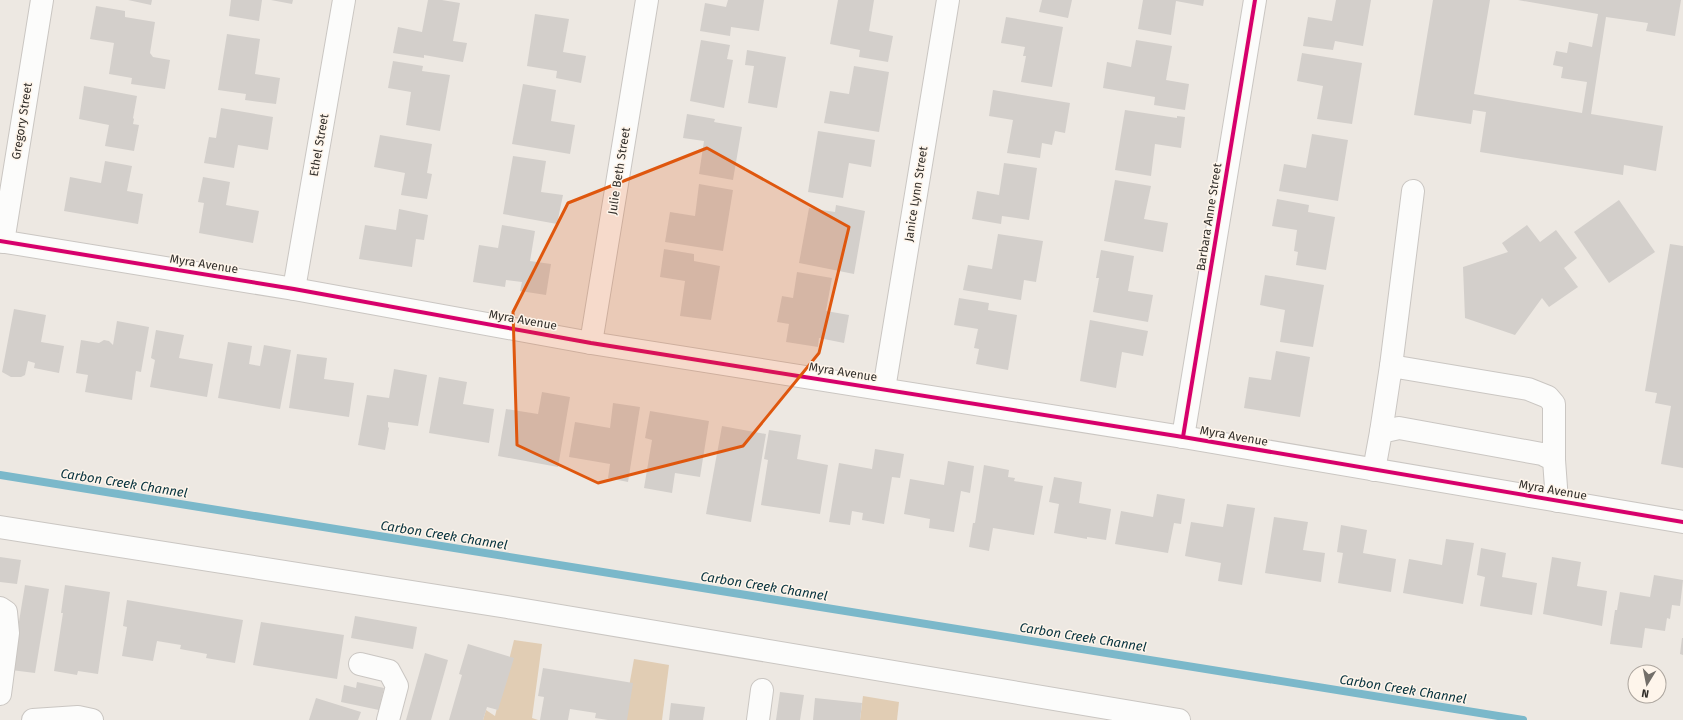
<svg xmlns="http://www.w3.org/2000/svg" width="1683" height="720" viewBox="0 0 1683 720" font-family="'Fira Sans',sans-serif">
  <style>
    .green { fill: #e1cdb4 }
    .lines { fill: none; stroke-linecap: round; stroke-linejoin: round }
    .stream { stroke: #7bb8ca; stroke-width: 8 }
    .building { fill: #d3cfcb }
    .minor-casing { stroke: #cac6c2; stroke-width: 24 }
    .minor { stroke: #fcfcfb; stroke-width: 22 }
    .cycleway-casing { stroke: #fef5eb; stroke-width: 6 }
    .cycleway { stroke: #d6006c; stroke-width: 4 }
    .marked { fill: #df570e; fill-opacity: 0.2; stroke: #df570e; stroke-width: 3; stroke-linejoin: round }
    .labels { text-anchor: middle; dominant-baseline: central; stroke-width: 3; stroke-linejoin: round; paint-order: stroke }
    .street-label { font-size: 12px; fill: #312e2a; stroke: #fef5eb }
    .water-label { font-size: 13px; font-style: italic; fill: #04303c; stroke: #fef5eb }
  </style>
  <rect width="100%" height="100%" fill="#ede8e2"/>
  <!-- green -->
  <g class="green">
    <path d="M514 640 542 644 532 718 538 720H483L486 710 495 716Z"/>
    <path d="M634 659 669 665 662 720H623Z"/>
    <path d="M863 696 899 702 897 720H860Z"/>
  </g>
  <g class="lines">
    <!-- stream -->
    <path class="stream" d="M0 475 1523 720"/>
  </g>
  <!-- building -->
  <g class="building">
    <path d="M128 0H152L151 5Z"/>
    <path d="M231 0H262L259 21 229 16Z"/>
    <path d="M271 0H293L292 4Z"/>
    <path d="M428 0H442L460 3 453 41 467 43 463 62 424 55V58L393 53 398 27 422 32Z"/>
    <path d="M728 0H764L759 31 731 27 730 36 700 31 705 3 726 7Z"/>
    <path d="M838 0H874L869 31 893 36 888 62 859 57 860 50 830 44Z"/>
    <path d="M1042 0H1072L1068 18 1039 12Z"/>
    <path d="M1143 0H1204L1203 6 1176 1 1171 35 1138 29Z"/>
    <path d="M1336 0H1371L1363 46 1335 41 1333 50 1303 46 1308 17 1332 21Z"/>
    <path d="M1433 0H1490L1474 94 1582 113 1587 82 1561 78 1563 67 1553 65 1556 51 1567 53 1569 42 1592 47 1598 14 1518 0H1681L1675 36 1646 31 1648 23 1606 17 1591 114 1663 126 1656 171 1624 165 1623 175 1480 152 1486 112 1473 110 1471 124 1414 115Z"/>
    <path d="M96 6 125 11V17L155 22 150 53 153 57 170 60 165 89 131 84 132 78 109 74 114 43 90 39Z"/>
    <path d="M535 14 569 19 563 52 586 56 581 83 556 78 557 71 527 66Z"/>
    <path d="M1006 17 1063 27 1052 87 1021 82 1026 56H1023L1025 47 1001 43Z"/>
    <path d="M227 34 260 39 255 74 280 78 276 104 245 100 246 94 218 90Z"/>
    <path d="M701 40 730 45 727 59 733 60 724 108 690 101Z"/>
    <path d="M1136 40 1172 46 1166 80 1189 84 1185 110 1154 105 1155 97 1103 88 1107 62 1131 67Z"/>
    <path d="M747 50 786 57 777 108 748 103 754 66 745 65Z"/>
    <path d="M1302 53 1362 63 1352 124 1317 119 1323 86 1297 81Z"/>
    <path d="M393 61 423 66 422 71 450 75 440 131 406 125 411 92 388 88Z"/>
    <path d="M854 66 889 72 879 132 824 123 830 91 849 94Z"/>
    <path d="M523 84 556 90 551 121 575 125 570 154 512 144Z"/>
    <path d="M84 86 137 96 133 118 134 119 133 124 139 125 134 151 105 146 109 125 79 119Z"/>
    <path d="M993 90 1070 103 1065 133 1055 131 1052 145 1042 143 1040 158 1007 153 1013 120 989 116Z"/>
    <path d="M221 108 273 117 268 150 238 145 234 168 204 163 209 137 216 138Z"/>
    <path d="M1125 110 1177 118V116L1185 117 1181 148 1155 144 1151 176 1115 170Z"/>
    <path d="M687 114 715 119 714 122 742 127 733 180 699 174 704 141 683 138Z"/>
    <path d="M818 131 875 140 871 167 849 163 843 198 808 192Z"/>
    <path d="M1312 134 1348 140 1338 201 1279 191 1284 164 1306 168Z"/>
    <path d="M380 135 432 144 427 173 432 174 427 199 401 195 405 173 374 167Z"/>
    <path d="M513 156 546 161 541 192 563 195 557 224 503 214Z"/>
    <path d="M105 161 132 166 127 191 143 194 138 224 64 211 70 177 101 183Z"/>
    <path d="M1004 163 1037 168 1029 220 1002 216 1001 224 972 219 977 191 999 195Z"/>
    <path d="M203 177 230 182 226 205 259 211 253 243 199 233 204 203 198 202Z"/>
    <path d="M1115 180 1151 186 1144 219 1168 223 1163 252 1104 241Z"/>
    <path d="M699 184 733 190 723 251 665 242 670 212 695 216Z"/>
    <path d="M1277 199 1309 205 1308 212 1335 217 1326 270 1296 265 1298 252 1294 251 1297 230 1272 226Z"/>
    <path d="M1619 200 1655 252 1609 283 1574 232Z"/>
    <path d="M836 205 865 211 854 274 799 263 809 208 835 212Z"/>
    <path d="M399 209 428 215 424 240 416 239 412 267 359 259 365 225 396 230Z"/>
    <path d="M502 225 535 231 530 261 551 264 546 295 520 291 522 282 506 280 505 287 473 282 479 245 498 248Z"/>
    <path d="M1527 225 1540 242 1556 230 1577 258 1564 268 1578 287 1549 307 1542 298 1515 335 1465 318 1463 267 1508 252 1502 243Z"/>
    <path d="M998 234 1043 241 1036 282 1024 280 1021 300 963 290 968 265 992 269Z"/>
    <path d="M1670 244 1683 246V468L1661 464 1671 406 1655 403 1657 393 1645 391Z"/>
    <path d="M664 249 694 254V261L720 266 711 320 680 316 685 281 660 277Z"/>
    <path d="M1101 250 1134 256 1128 291 1153 295 1148 322 1093 312 1099 278H1096Z"/>
    <path d="M797 272 832 278 826 311 849 315 844 343 819 338 818 347 786 342 789 324 777 322 782 296 793 298Z"/>
    <path d="M1265 275 1324 285 1313 347 1280 342 1285 310 1260 305Z"/>
    <path d="M959 298 989 303 988 310 1017 315 1008 370 976 364 979 349 974 348 978 329 954 325Z"/>
    <path d="M14 309 46 315 41 342 64 346 59 373 34 368 35 363 28 361 25 375 21 377H11L2 372Z"/>
    <path d="M1090 320 1148 331 1143 356 1122 352 1116 388 1080 381Z"/>
    <path d="M117 321 149 327 141 372 136 371 132 400 85 392 88 375 76 373 81 340 99 343 104 340 109 341 113 345Z"/>
    <path d="M156 330 184 335 179 358 213 364 207 397 150 387 155 360 151 358Z"/>
    <path d="M228 342 252 346 249 364 260 366 264 345 291 350 280 409 218 398Z"/>
    <path d="M1276 351 1310 357 1300 417 1244 408 1249 377 1271 380Z"/>
    <path d="M297 354 327 358 324 379 354 383 349 417 289 408Z"/>
    <path d="M394 369 427 375 418 426 388 422V427L389 428 385 450 358 445 367 395 389 398Z"/>
    <path d="M439 377 467 382 463 404 494 409 489 443 429 433Z"/>
    <path d="M542 392 570 397 558 467 498 456 506 409 538 414Z"/>
    <path d="M613 403 640 407 628 482 608 478 610 464 569 457 575 422 610 428Z"/>
    <path d="M650 411 709 421 700 477 675 473 672 493 644 488 652 440 645 438Z"/>
    <path d="M722 426 766 434 751 522 706 514Z"/>
    <path d="M769 430 801 435 797 459 828 465 820 514 761 505 768 460 764 459Z"/>
    <path d="M875 449 904 454 900 478 892 477 884 524 862 520 863 513 852 511 850 525 829 522 839 463 872 469Z"/>
    <path d="M948 461 974 466 970 493 961 491 954 532 929 528 930 519 904 514 910 479 944 485Z"/>
    <path d="M984 465 1009 470 1008 477 1015 478 1014 481 1043 486 1034 535 993 528 989 551 969 547 973 523H975Z"/>
    <path d="M1054 477 1082 482 1079 503 1111 509 1106 540 1087 537V539L1054 533 1059 504 1049 502Z"/>
    <path d="M1157 494 1185 499 1181 524 1174 523 1168 553 1115 544 1121 511 1153 517Z"/>
    <path d="M1227 504 1255 508 1242 585 1218 581 1221 563 1185 556 1191 522 1223 527Z"/>
    <path d="M1274 517 1308 522 1303 550 1325 553 1321 582 1265 573Z"/>
    <path d="M1341 525 1367 530 1363 553 1396 559 1391 592 1338 583 1343 553 1337 552Z"/>
    <path d="M1446 539 1474 543 1463 604 1403 593 1409 559 1442 565Z"/>
    <path d="M1481 548 1506 553 1502 577 1537 583 1532 615 1480 606 1485 577 1477 575Z"/>
    <path d="M0 557 21 560 17 584 0 582Z"/>
    <path d="M1552 557 1581 562 1577 586 1607 591 1602 626 1543 614Z"/>
    <path d="M1654 575 1683 580 1680 606 1672 605 1670 619 1667 618 1665 631 1645 628 1642 648 1610 644 1615 610H1617L1620 592 1650 597Z"/>
    <path d="M25 585 49 589 35 673 11 670Z"/>
    <path d="M65 585 110 592 98 674 78 671 77 675 54 671 63 613H61Z"/>
    <path d="M127 600 243 620 235 663 206 658 207 654 180 649 181 645 157 641 153 661 122 656 127 627 123 626Z"/>
    <path d="M355 616 417 627 413 649 351 638Z"/>
    <path d="M261 622 344 635 337 679 253 665Z"/>
    <path d="M1682 638H1683V655L1680 654Z"/>
    <path d="M468 644 514 658 498 710 487 707 483 720H449L462 675 459 674Z"/>
    <path d="M425 653 448 660 431 720H406Z"/>
    <path d="M543 668 633 683 627 720H608L595 718 596 713 570 709 568 720H540L544 697 538 696Z"/>
    <path d="M357 682 384 688 379 710 341 702 344 685 356 688Z"/>
    <path d="M780 692 804 695 800 720H776Z"/>
    <path d="M316 698 361 712 358 720H309Z"/>
    <path d="M815 698 862 703 860 720H813Z"/>
    <path d="M671 703 705 707 703 720H669Z"/>
  </g>
  <g class="lines">
    <!-- minor casing -->
    <g class="minor-casing">
      <g id="minor">
        <path d="M0 241 294 289 591 343 1183 437 1683 522"/>
        <path d="M3 242 42 0"/>
        <path d="M294 289 344 0"/>
        <path d="M591 343 647 0"/>
        <path d="M1391 366 1413 191"/>
        <path d="M884 389 948 0"/>
        <path d="M1381 432 1391 366 1528 389 1548 397 1554 404V460"/>
        <path d="M1183 437 1255 0"/>
        <path d="M1374 470 1381 432 1399 428 1542 454 1554 460 1557 501"/>
        <path d="M0 527 507 607 1179 720"/>
        <path d="M0 608 6 612 8 633 0 694"/>
        <path d="M360 664 389 671 397 686 388 720"/>
        <path d="M33 720 78 717 92 720"/>
        <path d="M758 720 762 690"/>
      </g>
    </g>
    <!-- minor -->
    <use href="#minor" class="minor"/>
    <!-- cycleway casing -->
    <g class="cycleway-casing">
      <g id="cycleway">
        <path d="M0 241 294 289 591 343 1183 437 1683 522"/>
        <path d="M1183 437 1255 0"/>
      </g>
    </g>
    <!-- cycleway -->
    <use href="#cycleway" class="cycleway"/>
  </g>
  <!-- marked area -->
  <path class="marked" d="M707 148 849 227 819 353 743 446 598 483 517 445 513 312 568 203Z"/>
  <g class="labels">
    <!-- street labels -->
    <g class="street-label">
      <text transform="translate(22 121) rotate(-81)">Gregory Street</text>
      <text transform="translate(319 145) rotate(-80)">Ethel Street</text>
      <text transform="translate(619 171) rotate(-81)">Julie Beth Street</text>
      <text transform="translate(916 194) rotate(-81)">Janice Lynn Street</text>
      <text transform="translate(1209 217) rotate(-81)">Barbara Anne Street</text>
      <text transform="translate(204 264) rotate(9)">Myra Avenue</text>
      <text transform="translate(523 320) rotate(10)">Myra Avenue</text>
      <text transform="translate(843 372) rotate(9)">Myra Avenue</text>
      <text transform="translate(1234 436) rotate(10)">Myra Avenue</text>
      <text transform="translate(1553 490) rotate(10)">Myra Avenue</text>
    </g>
    <!-- water labels -->
    <g class="water-label">
      <text transform="translate(124 483) rotate(9)">Carbon Creek Channel</text>
      <text transform="translate(444 535) rotate(9)">Carbon Creek Channel</text>
      <text transform="translate(764 586) rotate(9)">Carbon Creek Channel</text>
      <text transform="translate(1083 637) rotate(9)">Carbon Creek Channel</text>
      <text transform="translate(1403 689) rotate(9)">Carbon Creek Channel</text>
    </g>
  </g>
  <!-- north arrow -->
  <g transform="translate(1647 684) rotate(190)"><circle r="19" fill="#fef5eb" stroke="#aca59e"/>
  <path d="M0-3L7 15L0 10L-7 15Z" fill="#736f6a"/>
  <text y="-6" font-size="11" font-weight="bold" text-anchor="middle" fill="#312e2a">N</text>
  </g>
</svg>
